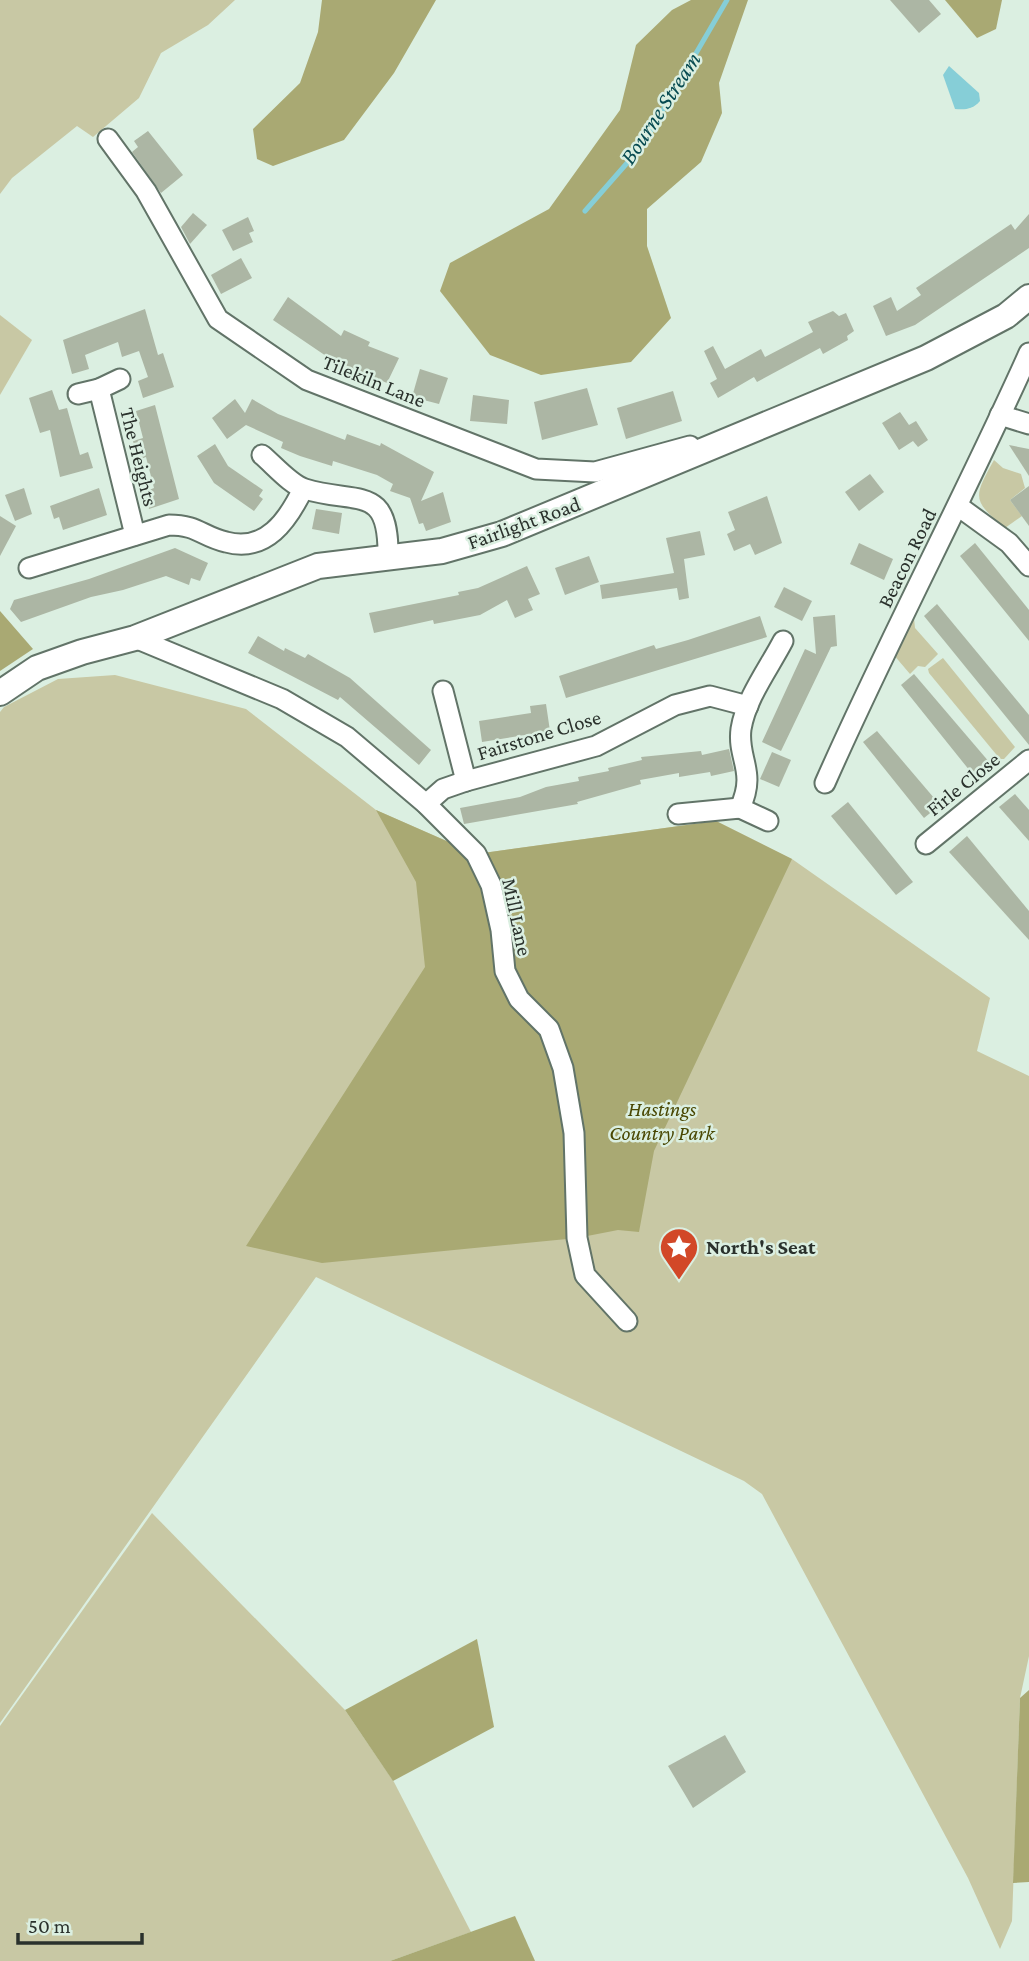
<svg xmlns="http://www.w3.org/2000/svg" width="1029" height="1961" viewBox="0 0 1029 1961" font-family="'Crimson Pro',serif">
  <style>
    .green { fill: #c8c8a4 }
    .forest { fill: #a9a973 }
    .water { fill: #86ced7 }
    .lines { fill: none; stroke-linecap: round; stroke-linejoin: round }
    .stream { stroke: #86ced7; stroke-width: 5 }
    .building { fill: #acb6a4 }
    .minor-casing { stroke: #627468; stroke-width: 23 }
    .tertiary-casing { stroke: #627468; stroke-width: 28 }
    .minor { stroke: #fff; stroke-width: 19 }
    .tertiary { stroke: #fff; stroke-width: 24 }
    .labels { text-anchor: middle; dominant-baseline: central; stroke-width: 5; stroke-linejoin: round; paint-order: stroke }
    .street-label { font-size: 21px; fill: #2a312c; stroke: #dbefe1 }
    .park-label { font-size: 21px; font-style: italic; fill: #494702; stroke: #dbefe1 }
    .poi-label { font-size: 21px; font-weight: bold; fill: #2a312c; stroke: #dbefe1; text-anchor: start }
    .water-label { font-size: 23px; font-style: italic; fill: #064a50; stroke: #dbefe1 }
  </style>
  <rect width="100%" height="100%" fill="#dbefe1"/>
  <!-- green -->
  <g class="green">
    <path d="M0 0H235L208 25 161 53 139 98 93 137 77 126 12 178 0 194Z"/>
    <path d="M0 315 32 340 0 395Z"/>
    <path d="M994 460 1003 468 1021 474 1025 488 1010 500 1022 516 1005 528C972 500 973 498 994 460Z"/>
    <path d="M914 618 915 628 938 654 925 667 918 666 910 674 893 654Z"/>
    <path d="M943 658 1015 747 1004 759H1000L929 673 928 669Z"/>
    <path d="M115 675 246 709 376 810 476 854 716 821 792 859 990 998 977 1051 1029 1076V1656L1020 1698 1012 1921 1000 1949 968 1878 762 1494 744 1481 316 1277 0 1723V712L4 707 58 679Z"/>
    <path d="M152 1513 345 1710 394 1782 471 1932 390 1961H0V1726Z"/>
  </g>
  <!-- forest -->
  <g class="forest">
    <path d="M322 0H436L394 73 344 140 273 166 257 159 253 129 300 83 318 32Z"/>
    <path d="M691 0H748L719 83 722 113 701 162 647 209V246L671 318 631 362 541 375 490 355 440 291 450 263 549 209 620 110 636 45 672 10Z"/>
    <path d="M945 0H1002L996 29 977 38Z"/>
    <path d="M0 611 33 649 0 671Z"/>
    <path d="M376 810 476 854 716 821 792 859 654 1151 639 1232 618 1230 577 1238 322 1263 246 1246 425 967 416 882Z"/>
    <path d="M477 1639 494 1727 393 1781 345 1710Z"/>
    <path d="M1029 1690V1882L1013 1883 1020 1698Z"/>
    <path d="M515 1916 535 1961H390Z"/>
  </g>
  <!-- water -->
  <path class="water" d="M949 66 979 93 980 101C973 109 966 110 955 109L943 75Z"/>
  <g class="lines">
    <!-- stream -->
    <path class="stream" d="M585 211 642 146 727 0"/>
  </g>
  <!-- building -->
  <g class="building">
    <path d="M890 0H929L941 14 919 33Z"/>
    <path d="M148 131 183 175 161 193 132 152 138 147 134 141Z"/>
    <path d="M193 213 207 225 190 244 181 227Z"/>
    <path d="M1029 214V248L915 325 886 336 873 306 891 297 897 311 921 295 916 288 1011 224 1015 230Z"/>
    <path d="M248 217 254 231 249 233 253 242 233 251 222 230Z"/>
    <path d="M241 258 252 278 221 294 211 275Z"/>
    <path d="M288 297 341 336 344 330 370 342 368 346 399 358 387 383 329 358 273 320Z"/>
    <path d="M145 309 158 355 163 353 174 387 143 398 138 381 148 377 139 351 122 357 118 342 85 355 89 369 72 374 63 340Z"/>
    <path d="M833 311 839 316 846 313 854 331 847 336 848 340 823 354 820 348 757 382 754 377 718 398 710 383 717 379 704 351 713 346 725 369 761 349 765 357 813 332 808 322Z"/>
    <path d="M420 369 448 378 439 404 412 397Z"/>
    <path d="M587 388 598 425 542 440 534 402Z"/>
    <path d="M52 390 59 410 67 408 80 455 88 452 93 468 60 477 50 430 40 433 29 398Z"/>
    <path d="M673 391 682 421 626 439 617 408Z"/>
    <path d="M473 395 509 400 507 424 470 421Z"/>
    <path d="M235 399 245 413 252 399 278 414 345 440 347 434 380 446 381 443 434 472 421 501 443 492 451 522 426 531 423 523 419 524 410 498 390 491 393 484 377 475 333 461 332 466 300 456 281 448 283 442 246 425 227 439 212 418Z"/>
    <path d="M155 405 179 499 149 509 144 492 154 488 146 457 138 460 133 441 143 438 136 411Z"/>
    <path d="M900 412 909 425 916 421 928 440 918 447 913 441 899 450 882 423Z"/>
    <path d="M215 444 228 466 263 490 259 496 263 499 254 511 214 483 197 456Z"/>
    <path d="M1009 445 1029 449V476Z"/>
    <path d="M870 474 884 492 859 511 845 492Z"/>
    <path d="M1029 486V526L1010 500Z"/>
    <path d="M24 488 32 514 15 521 5 495Z"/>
    <path d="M99 488 107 515 63 530 59 517 54 519 50 506Z"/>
    <path d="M767 496 782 543 755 555 750 544 734 551 727 534 735 530 728 512Z"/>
    <path d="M316 509 342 513 339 534 312 529Z"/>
    <path d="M0 516 16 526 0 556Z"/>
    <path d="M700 531 705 555 684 559 689 598 679 600 677 588 602 599 600 585 674 573 666 538Z"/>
    <path d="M859 543 893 559 884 580 850 564Z"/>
    <path d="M975 543 1029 610V641L960 556Z"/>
    <path d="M175 548 208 563 200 581 191 578 189 585 166 576 123 590 91 597 21 622 10 609 14 600 89 579Z"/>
    <path d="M589 556 599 582 565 595 555 568Z"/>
    <path d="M527 566 540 594 528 599 533 610 515 618 507 600 480 615 434 624 433 620 374 633 369 613 459 595 458 592 478 588Z"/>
    <path d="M784 587 812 601 802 621 774 607Z"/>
    <path d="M937 604 1029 715V745L924 616Z"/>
    <path d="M835 615 837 646 831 647 781 751 762 742 805 649 816 654 813 617Z"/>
    <path d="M760 616 767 637 566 698 559 676 654 645 656 649 688 640Z"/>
    <path d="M258 636 284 651 285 648 305 658 308 654 350 678 431 750 419 765 340 697 338 700 248 653Z"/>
    <path d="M914 674 990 763 974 776 901 685Z"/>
    <path d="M546 704 550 731 482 742 479 721 531 713 530 706Z"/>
    <path d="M877 731 940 805 924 818 863 742Z"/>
    <path d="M729 749 734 771 711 776 710 772 679 777V773L640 780 641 784 577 802 578 804 464 824 460 808 520 797 546 787 579 781 578 777 609 771 608 768 642 760 641 757 701 751 702 755Z"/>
    <path d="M772 752 791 760 779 787 760 779Z"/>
    <path d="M1015 794 1029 810V841L999 807Z"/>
    <path d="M848 802 913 882 896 895 831 816Z"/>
    <path d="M967 836 1029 911V940L949 852Z"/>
    <path d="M725 1735 746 1772 693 1808 668 1766Z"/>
  </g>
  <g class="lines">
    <!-- minor casing -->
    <g class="minor-casing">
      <g id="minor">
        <path d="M108 139 146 191 218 319 307 380 536 469 595 472 690 446"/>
        <path d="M120 379 99 389 135 535"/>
        <path d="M78 394 99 389"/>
        <path d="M1000 415 1029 424"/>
        <path d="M262 455C274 465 291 485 305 489 357 505 389 483 388 556"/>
        <path d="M958 506 1009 543 1029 566"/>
        <path d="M29 568 169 525C198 525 201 536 226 542 266 553 288 520 303 489"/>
        <path d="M135 638 282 699 347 737 426 804 476 854 491 885 501 930 505 971 519 999 549 1029 563 1068 574 1133 577 1238 585 1275 627 1321"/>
        <path d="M443 691 466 781"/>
        <path d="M825 783C889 638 964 498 1029 353"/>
        <path d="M426 804 443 789 466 781 596 746 675 705 710 696 748 706"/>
        <path d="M740 808C757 771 737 759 741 729 746 698 769 668 783 641"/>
        <path d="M678 814 740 808 768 821"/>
        <path d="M926 844 1029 760"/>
      </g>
    </g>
    <!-- tertiary casing -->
    <g class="tertiary-casing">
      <path id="tertiary" d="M0 693 37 668 82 652 135 638 318 566 442 551 502 534 926 358 1006 316 1029 297"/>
    </g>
    <!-- minor -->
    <use href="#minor" class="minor"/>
    <!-- tertiary -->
    <use href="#tertiary" class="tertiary"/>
  </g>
  <!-- icons -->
  <defs>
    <g id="sight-pin" transform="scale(2.0125)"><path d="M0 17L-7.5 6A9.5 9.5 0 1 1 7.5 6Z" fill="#d24828" stroke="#dbefe1"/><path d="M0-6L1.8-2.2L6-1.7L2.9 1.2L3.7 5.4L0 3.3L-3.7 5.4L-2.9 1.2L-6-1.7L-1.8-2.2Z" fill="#fff"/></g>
  </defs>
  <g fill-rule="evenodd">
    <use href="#sight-pin" x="679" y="1247"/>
  </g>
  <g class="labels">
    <!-- street labels -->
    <g class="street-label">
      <text transform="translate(374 381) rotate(22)">Tilekiln Lane</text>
      <text transform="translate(139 457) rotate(76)">The Heights</text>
      <text transform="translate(524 523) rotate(-20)">Fairlight Road</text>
      <text transform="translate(907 558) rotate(-64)">Beacon Road</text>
      <text transform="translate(539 735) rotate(-17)">Fairstone Close</text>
      <text transform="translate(963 784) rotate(-39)">Firle Close</text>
      <text transform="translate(517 917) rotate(78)">Mill Lane</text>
    </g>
    <!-- park labels -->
    <g class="park-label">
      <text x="662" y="1109">Hastings<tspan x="662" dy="24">Country Park</tspan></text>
    </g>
    <!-- poi labels -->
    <g class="poi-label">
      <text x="706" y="1247">North's Seat</text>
    </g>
    <!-- water labels -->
    <g class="water-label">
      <text transform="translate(660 108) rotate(-57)">Bourne Stream</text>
    </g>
  </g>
  <!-- scale -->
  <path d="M18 1933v10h124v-10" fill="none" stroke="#2a312c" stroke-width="3.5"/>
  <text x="28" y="1933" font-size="21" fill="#2a312c" stroke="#dbefe1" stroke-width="5" paint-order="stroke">50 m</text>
</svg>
